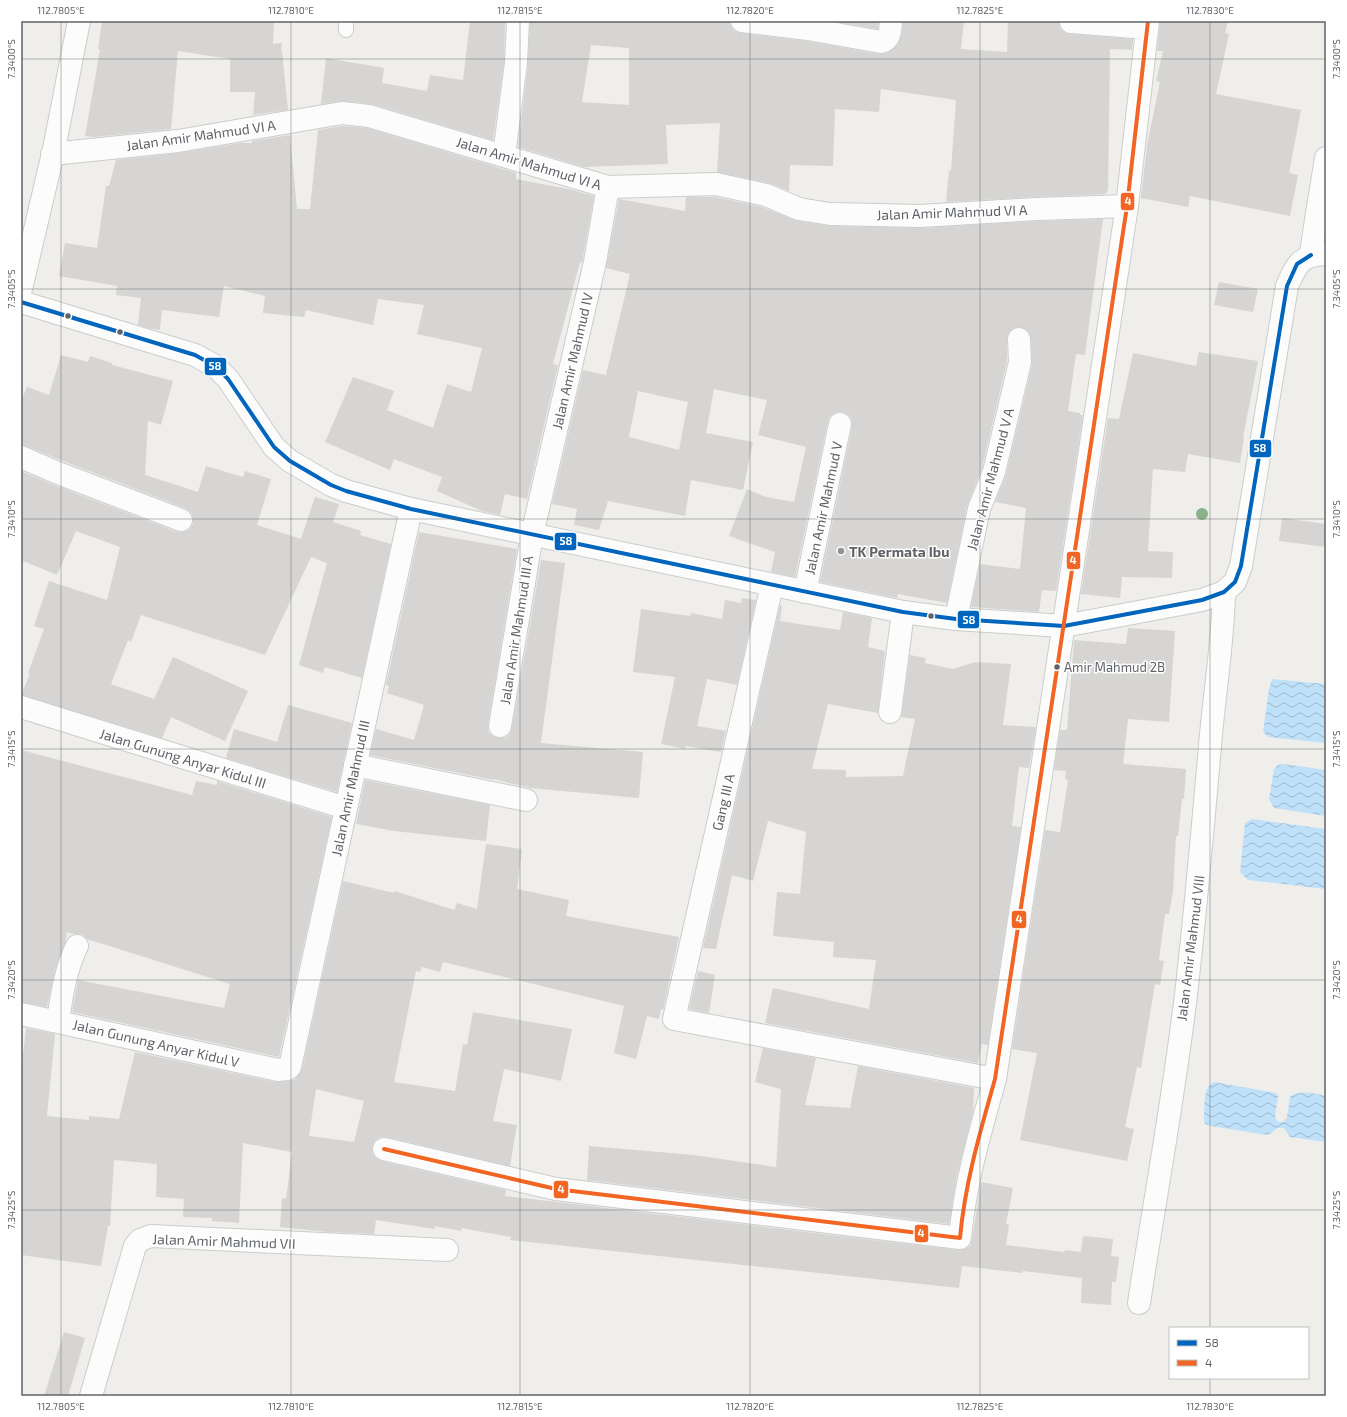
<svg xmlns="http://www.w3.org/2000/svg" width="1347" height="1417" viewBox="0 0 1347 1417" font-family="'Exo 2',sans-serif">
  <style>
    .water { fill: url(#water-waves) }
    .building { fill: #d6d5d3; fill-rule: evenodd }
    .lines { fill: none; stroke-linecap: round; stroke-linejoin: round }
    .service-casing { stroke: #cbcccc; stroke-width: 16 }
    .minor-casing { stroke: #cbcccc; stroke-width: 24 }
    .tertiary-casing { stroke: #cbcccc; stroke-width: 24 }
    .service { stroke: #fdfcfc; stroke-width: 14 }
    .minor { stroke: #fdfcfc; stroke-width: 22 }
    .tertiary { stroke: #fdfcfc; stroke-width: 22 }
    .bus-1-casing { stroke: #fff; stroke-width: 7 }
    .bus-2-casing { stroke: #fff; stroke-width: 7 }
    .bus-1 { stroke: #0065bd; stroke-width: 4 }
    .bus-2 { stroke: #f26522; stroke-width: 4 }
    .tree { fill: #88b388 }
    .ticks { fill: none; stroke: #5f6368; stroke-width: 1; stroke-opacity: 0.45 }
    .bus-dot { fill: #5f6368; stroke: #fff; stroke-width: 1.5 }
    .poi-dot { fill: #919496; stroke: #fff; stroke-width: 1.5 }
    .labels { text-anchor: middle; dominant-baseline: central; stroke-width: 3; stroke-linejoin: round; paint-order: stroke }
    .bus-label { font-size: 13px; fill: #5f6368; stroke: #fff; text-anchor: start }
    .street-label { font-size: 14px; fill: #5f6368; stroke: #fff }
    .poi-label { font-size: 14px; font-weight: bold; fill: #5f6368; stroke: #fff; text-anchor: start }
    .line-badge { stroke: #fff; stroke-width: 1.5 }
    .badge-label { font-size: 11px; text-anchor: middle; font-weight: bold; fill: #fff }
    .neatline { fill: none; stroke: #5f6368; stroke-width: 1.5 }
    .ticks-label { font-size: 10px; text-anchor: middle; fill: #5f6368 }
  </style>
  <defs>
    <pattern id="water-waves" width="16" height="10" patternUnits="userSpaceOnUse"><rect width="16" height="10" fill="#bfe0f9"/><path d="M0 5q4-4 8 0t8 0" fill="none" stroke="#9eb9cd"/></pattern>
  </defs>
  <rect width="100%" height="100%" fill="#efeeea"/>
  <!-- water -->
  <g class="water">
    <path d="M1272 679 1326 684V743L1268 737 1263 732 1269 689Z"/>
    <path d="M1284 764 1326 770V816L1274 808 1269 799 1274 769 1278 765Z"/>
    <path d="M1252 819 1326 829V889L1248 880 1240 872 1245 823Z"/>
    <path d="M1214 1082 1276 1093 1278 1096 1275 1117 1278 1122H1283L1287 1117 1290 1097C1299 1089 1315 1094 1326 1096V1142L1290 1137 1284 1128C1273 1126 1275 1133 1267 1135L1211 1126 1205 1124 1204 1120C1205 1108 1202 1088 1214 1082Z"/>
  </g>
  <!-- building -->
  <g class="building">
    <path d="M102 21H274L273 44 282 43 281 51H282L288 110 253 115 255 92H230V59L178 51 171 129 94 137 85 136 100 50 98 49Z"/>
    <path d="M470 21H505L504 62 493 140 372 104 343 101 321 104 326 58 384 68 382 83 427 91 430 75 463 80Z"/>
    <path d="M530 21H730L731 26 734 31 740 33 806 41 879 54 889 52 898 44 902 34 903 21H964L961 49 1007 52 1008 21H1059L1060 28 1064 32 1070 34 1133 39 1132 50 1110 49 1108 191H1107L1106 194 1036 197 946 202 949 170 951 171 956 100 881 89 879 112 835 109 833 166 790 165 789 191 769 183 717 172 720 123 666 125 668 164 584 167 518 147 528 65ZM591 45 629 48V105L582 102Z"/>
    <path d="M834 21H878V29Z"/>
    <path d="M1160 21H1228L1225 33 1229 34 1216 94 1301 110 1289 173 1298 175 1290 216 1190 196 1188 207 1141 198 1147 145 1160 82 1156 81 1163 51H1157Z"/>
    <path d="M342 126 367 128 516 173V179L573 190 594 196 582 263 580 262 553 364 558 365 527 499 505 494 500 515 482 511 437 491 442 477 394 459 390 470 325 442 353 377 394 391 387 410 433 428 447 384 471 392 482 348 417 334 424 305 378 299 373 325 306 310 304 317 263 313 265 296 224 286 219 317 162 310 160 330 152 329 138 325 141 298 116 295 117 286 59 276 65 243 97 248 106 186H109L116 160 179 153 240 143H252V141L290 135 297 209H310L318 130Z"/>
    <path d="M686 197H715L762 207 797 221 830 226 921 228 1038 221 1103 219 1085 355 1076 354 1068 411 1080 413V415H1083L1056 591 1042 590 1039 612 971 607 980 564 1020 569 1026 508 995 502 1006 475 1032 365 1031 338 1029 332 1024 328 1018 327 1013 328 1008 334 1007 340V361L982 468 967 506 947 603 898 594 897 598 820 582 852 427V420L849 415 843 412H836L830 416 828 421 795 577 771 572 775 552 729 536 747 489 766 497 794 502 806 447 758 435 767 400 714 389 706 433 753 442 743 490 691 480 685 516 608 501 599 530 574 525 577 509 552 504 583 370 606 375 630 274 606 268 619 199 685 211ZM638 391 688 402 679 450 629 437Z"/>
    <path d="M1219 282 1258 289 1253 312 1214 305Z"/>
    <path d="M1199 352 1258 361 1243 437H1244L1240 463 1188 454 1185 472 1153 469 1148 551 1173 552 1172 578 1122 577 1120 598 1081 594 1108 418 1119 419 1133 353 1196 366Z"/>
    <path d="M61 355 88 362 90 356 112 363V365L173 381 161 425 148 421 145 475 198 492 206 466 243 477 245 471 271 479 257 525 301 539 315 497 339 504 333 522 361 531 360 535 391 544 362 678 325 667 323 673 299 665 327 563 311 557 265 655 141 615 131 642 128 640 111 684 154 699 173 657 248 691 225 741 171 717 162 738 21 695 30 674 28 673 44 629 34 626 49 581 107 600 120 547 76 531 57 575 21 560V471L54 485 177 532H183L189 530 193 524V518L191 512 185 508 63 461 26 446 21 445V401L27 387 49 395Z"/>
    <path d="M1282 518 1326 524V547L1279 541Z"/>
    <path d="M419 532 517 549 488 724V731L492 735 498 738H505L510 734 512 728 541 560 565 563 541 743 643 752 639 798 530 788 493 779V780L370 755 376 729 414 740 424 705 387 693 389 686 386 685Z"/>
    <path d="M742 598 756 600 737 685 707 679 697 726 726 731 721 752 686 746 685 749 661 744 675 677 633 672 641 609 690 616 691 613 722 619 725 600 741 603Z"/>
    <path d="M780 605 782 606 780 621 812 626 840 630 843 612 872 618 868 647 885 651 878 713 828 704 812 769 846 770V777L903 776 915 719 901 717 910 655 926 658 925 663 953 669 975 662 1011 664 1003 725 1036 727 1029 768 1019 767 1012 826 1021 827 988 1045 982 1044 978 1063 765 1023 773 988 869 1009 876 960 833 957 834 942 773 936 777 892 800 894 806 832 768 821 753 881 732 875 716 949 703 948Z"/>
    <path d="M1128 628 1175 631 1169 722 1128 719 1123 764 1186 769 1184 799H1182L1178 836H1176L1173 892 1169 914H1165L1159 960 1164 961 1160 985 1155 984 1141 1068 1137 1067 1125 1127 1134 1129 1127 1161 1020 1140 1037 1053 1012 1049 1045 830 1060 832 1068 780 1065 779 1066 771 1054 770 1060 730H1067L1074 640 1126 644Z"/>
    <path d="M288 705 352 723 337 792 226 758 234 729 277 742Z"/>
    <path d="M21 750 192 795 196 781 217 785V781L332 817 279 1057 72 1012 78 980 224 1008 230 984 87 939 82 934H73L67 932 65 943 55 970 47 1007 21 1002Z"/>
    <path d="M365 780 490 805 486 841 394 831 356 824Z"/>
    <path d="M486 844 522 849 517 889 569 900 566 916 679 937 663 1010 661 1009 659 1019 647 1016 636 1059 614 1053 624 1006 443 962 440 972 422 967 420 972 416 971 394 1082 455 1091 463 1044 467 1045 473 1012 572 1029 561 1081 504 1069 493 1121 517 1125 510 1166 386 1137H380L375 1140 372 1146V1153L376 1158 381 1161 506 1190 505 1196 958 1250 965 1249 970 1246 972 1240 981 1182 1013 1188 1006 1224 1009 1225 1006 1245 1064 1252 1065 1250 1081 1252 1083 1236 1113 1239 1111 1256 1119 1257 1116 1282H1112L1111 1305 1081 1303 1082 1278 1023 1271 1022 1273 962 1266 959 1288 510 1240 511 1237 461 1228V1231L435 1226V1229L376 1220 374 1234 327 1232 280 1227 282 1198 286 1199 292 1152 243 1143 239 1223 212 1221V1218L183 1217 184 1199 156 1197 157 1164 114 1160 110 1226H108L101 1266 21 1255V1073L26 1028 55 1034 47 1116 89 1120V1116L119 1119 135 1052 275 1082 288 1081 294 1080 297 1077 302 1070 343 881 394 893 395 891 454 910 457 903 477 909ZM316 1089 364 1101 354 1142 309 1136Z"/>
    <path d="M698 971 715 975 709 1013 689 1009Z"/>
    <path d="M763 1048 816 1058 805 1105 850 1108 858 1066 974 1088 973 1112 957 1175 949 1224 587 1180 589 1146 694 1155 776 1167 781 1089 755 1082Z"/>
    <path d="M64 1332 85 1338 68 1396H44Z"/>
  </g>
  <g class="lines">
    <!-- service casing -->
    <g class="service-casing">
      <path id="service" d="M346 30V21"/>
    </g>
    <!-- minor casing -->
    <g class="minor-casing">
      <g id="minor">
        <path d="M742 21 808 29 881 42C891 39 890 31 891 21"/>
        <path d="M1071 22 1147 28"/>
        <path d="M52 154 178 141 342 113 369 116 608 187 716 184 766 195 799 209 830 214 920 216 1037 209 1127 206"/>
        <path d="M504 155 516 63 518 21"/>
        <path d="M1311 255C1315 222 1321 190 1326 158"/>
        <path d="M21 289 54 149 79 21"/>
        <path d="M21 457 58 473 181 520"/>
        <path d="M772 585 674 1019 995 1079"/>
        <path d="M805 592 840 424"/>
        <path d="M956 619 979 509 994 472 1020 362 1019 339"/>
        <path d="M21 707 346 808"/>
        <path d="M890 712 903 612"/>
        <path d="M500 726 532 535 595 262 608 187"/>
        <path d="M355 765 526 800"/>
        <path d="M21 1014 278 1070 287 1069 290 1067 411 509"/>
        <path d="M58 1021C62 994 65 971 77 946"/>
        <path d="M384 1149 556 1189 960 1238C965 1183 980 1132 995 1079L1127 206 1148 21"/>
        <path d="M1139 1303C1155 1197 1175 1092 1187 986 1196 906 1203 826 1210 746 1214 695 1223 644 1224 592"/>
        <path d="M91 1396 135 1246 140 1240 151 1236 447 1250"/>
      </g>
    </g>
    <!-- tertiary casing -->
    <g class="tertiary-casing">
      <path id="tertiary" d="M21 302 195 355 215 366 228 379 274 447 290 461 331 485 346 491 411 509 903 612 956 619 1064 626 1202 600 1224 592 1235 582 1241 566 1287 286C1297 264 1300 255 1326 254"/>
    </g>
    <!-- service -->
    <use href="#service" class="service"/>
    <!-- minor -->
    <use href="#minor" class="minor"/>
    <!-- tertiary -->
    <use href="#tertiary" class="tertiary"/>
    <!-- bus-1 casing -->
    <g class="bus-1-casing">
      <path id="bus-1" d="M21 302 195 355 215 366 228 379 274 447 290 461 331 485 346 491 411 509 903 612 956 619 1064 626 1202 600 1224 592 1235 582 1241 566 1287 286 1297 264 1311 255"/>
    </g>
    <!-- bus-2 casing -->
    <g class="bus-2-casing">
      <path id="bus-2" d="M384 1149 556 1189 960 1238C965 1183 980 1132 995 1079L1127 206 1148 21"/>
    </g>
    <!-- bus-1 -->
    <use href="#bus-1" class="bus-1"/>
    <!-- bus-2 -->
    <use href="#bus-2" class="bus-2"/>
  </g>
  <!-- trees -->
  <circle class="tree" cx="1202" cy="514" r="6"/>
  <!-- ticks -->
  <path class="ticks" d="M61 21V1396M291 21V1396M520 21V1396M750 21V1396M980 21V1396M1210 21V1328M21 59H1326M21 289H1326M21 519H1326M21 749H1326M21 980H1326M21 1210H1326M1210 1378V1396"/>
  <!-- markers -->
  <g class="bus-dot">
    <circle cx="68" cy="316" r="3.5"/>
    <circle cx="120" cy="332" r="3.5"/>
    <circle cx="931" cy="616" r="3.5"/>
    <circle cx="1057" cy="667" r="3.5"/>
  </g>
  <circle class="poi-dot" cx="841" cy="551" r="4"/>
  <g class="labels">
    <!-- bus labels -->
    <g class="bus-label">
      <text x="1064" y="667">Amir Mahmud 2B</text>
    </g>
    <!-- street labels -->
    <g class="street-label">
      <text transform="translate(201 135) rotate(-8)">Jalan Amir Mahmud VI A</text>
      <text transform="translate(529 163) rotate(17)">Jalan Amir Mahmud VI A</text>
      <text transform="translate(952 212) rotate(-2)">Jalan Amir Mahmud VI A</text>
      <text transform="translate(572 361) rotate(-77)">Jalan Amir Mahmud IV</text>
      <text transform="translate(990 479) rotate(-75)">Jalan Amir Mahmud V A</text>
      <text transform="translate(823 508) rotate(-78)">Jalan Amir Mahmud V</text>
      <text transform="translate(516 630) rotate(-81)">Jalan Amir Mahmud III A</text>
      <text transform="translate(183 758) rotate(17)">Jalan Gunung Anyar Kidul III</text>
      <text transform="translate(350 788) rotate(-78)">Jalan Amir Mahmud III</text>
      <text transform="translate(723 802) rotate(-77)">Gang III A</text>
      <text transform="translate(1190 948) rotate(-83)">Jalan Amir Mahmud VIII</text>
      <text transform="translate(156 1043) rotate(13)">Jalan Gunung Anyar Kidul V</text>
      <text transform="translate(224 1241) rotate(2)">Jalan Amir Mahmud VII</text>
    </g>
    <!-- poi labels -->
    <g class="poi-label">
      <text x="849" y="551">TK Permata Ibu</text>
    </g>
  </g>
  <g class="line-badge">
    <rect x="1120" y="192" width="15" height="19" rx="4" fill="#f26522"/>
    <rect x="204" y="357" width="23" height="19" rx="4" fill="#0065bd"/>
    <rect x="1249" y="439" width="23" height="19" rx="4" fill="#0065bd"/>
    <rect x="554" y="532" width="23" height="19" rx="4" fill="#0065bd"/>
    <rect x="1066" y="551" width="15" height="19" rx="4" fill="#f26522"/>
    <rect x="957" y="610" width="23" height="19" rx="4" fill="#0065bd"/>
    <rect x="1011" y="910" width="16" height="19" rx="4" fill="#f26522"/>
    <rect x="553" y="1180" width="16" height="19" rx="4" fill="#f26522"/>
    <rect x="914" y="1224" width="15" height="19" rx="4" fill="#f26522"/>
  </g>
  <g class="badge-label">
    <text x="1128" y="205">4</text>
    <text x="215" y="370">58</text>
    <text x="1260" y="452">58</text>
    <text x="566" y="545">58</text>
    <text x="1073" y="564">4</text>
    <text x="969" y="624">58</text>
    <text x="1019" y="923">4</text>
    <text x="561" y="1193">4</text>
    <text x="921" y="1237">4</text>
  </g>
  <!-- border -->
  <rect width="1347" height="1417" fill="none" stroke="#ffffff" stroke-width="44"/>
  <!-- legend -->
  <rect x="1169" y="1327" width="140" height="52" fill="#ffffff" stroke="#bfc1c3"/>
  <rect x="1177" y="1340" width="20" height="6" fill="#0065bd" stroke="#bfc1c3"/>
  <text x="1205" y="1347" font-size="12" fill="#5f6368">58</text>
  <rect x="1177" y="1360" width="20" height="6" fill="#f26522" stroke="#bfc1c3"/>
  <text x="1205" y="1367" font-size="12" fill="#5f6368">4</text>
  <rect x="22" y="22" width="1303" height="1373" class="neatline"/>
  <g class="ticks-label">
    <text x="61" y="14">112.7805°E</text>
    <text x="291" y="14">112.7810°E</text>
    <text x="520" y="14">112.7815°E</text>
    <text x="750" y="14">112.7820°E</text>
    <text x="980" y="14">112.7825°E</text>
    <text x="1210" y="14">112.7830°E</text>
    <text transform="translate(11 59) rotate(-90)" y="4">7.3400°S</text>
    <text transform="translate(1336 59) rotate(-90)" y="4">7.3400°S</text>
    <text transform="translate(11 289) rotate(-90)" y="4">7.3405°S</text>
    <text transform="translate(1336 289) rotate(-90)" y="4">7.3405°S</text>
    <text transform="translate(11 519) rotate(-90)" y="4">7.3410°S</text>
    <text transform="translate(1336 519) rotate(-90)" y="4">7.3410°S</text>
    <text transform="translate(11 749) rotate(-90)" y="4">7.3415°S</text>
    <text transform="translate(1336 749) rotate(-90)" y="4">7.3415°S</text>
    <text transform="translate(11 980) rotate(-90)" y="4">7.3420°S</text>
    <text transform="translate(1336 980) rotate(-90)" y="4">7.3420°S</text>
    <text transform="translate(11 1210) rotate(-90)" y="4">7.3425°S</text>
    <text transform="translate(1336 1210) rotate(-90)" y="4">7.3425°S</text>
    <text x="61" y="1410">112.7805°E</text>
    <text x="291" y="1410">112.7810°E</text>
    <text x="520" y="1410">112.7815°E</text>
    <text x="750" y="1410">112.7820°E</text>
    <text x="980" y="1410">112.7825°E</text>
    <text x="1210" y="1410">112.7830°E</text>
  </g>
</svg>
